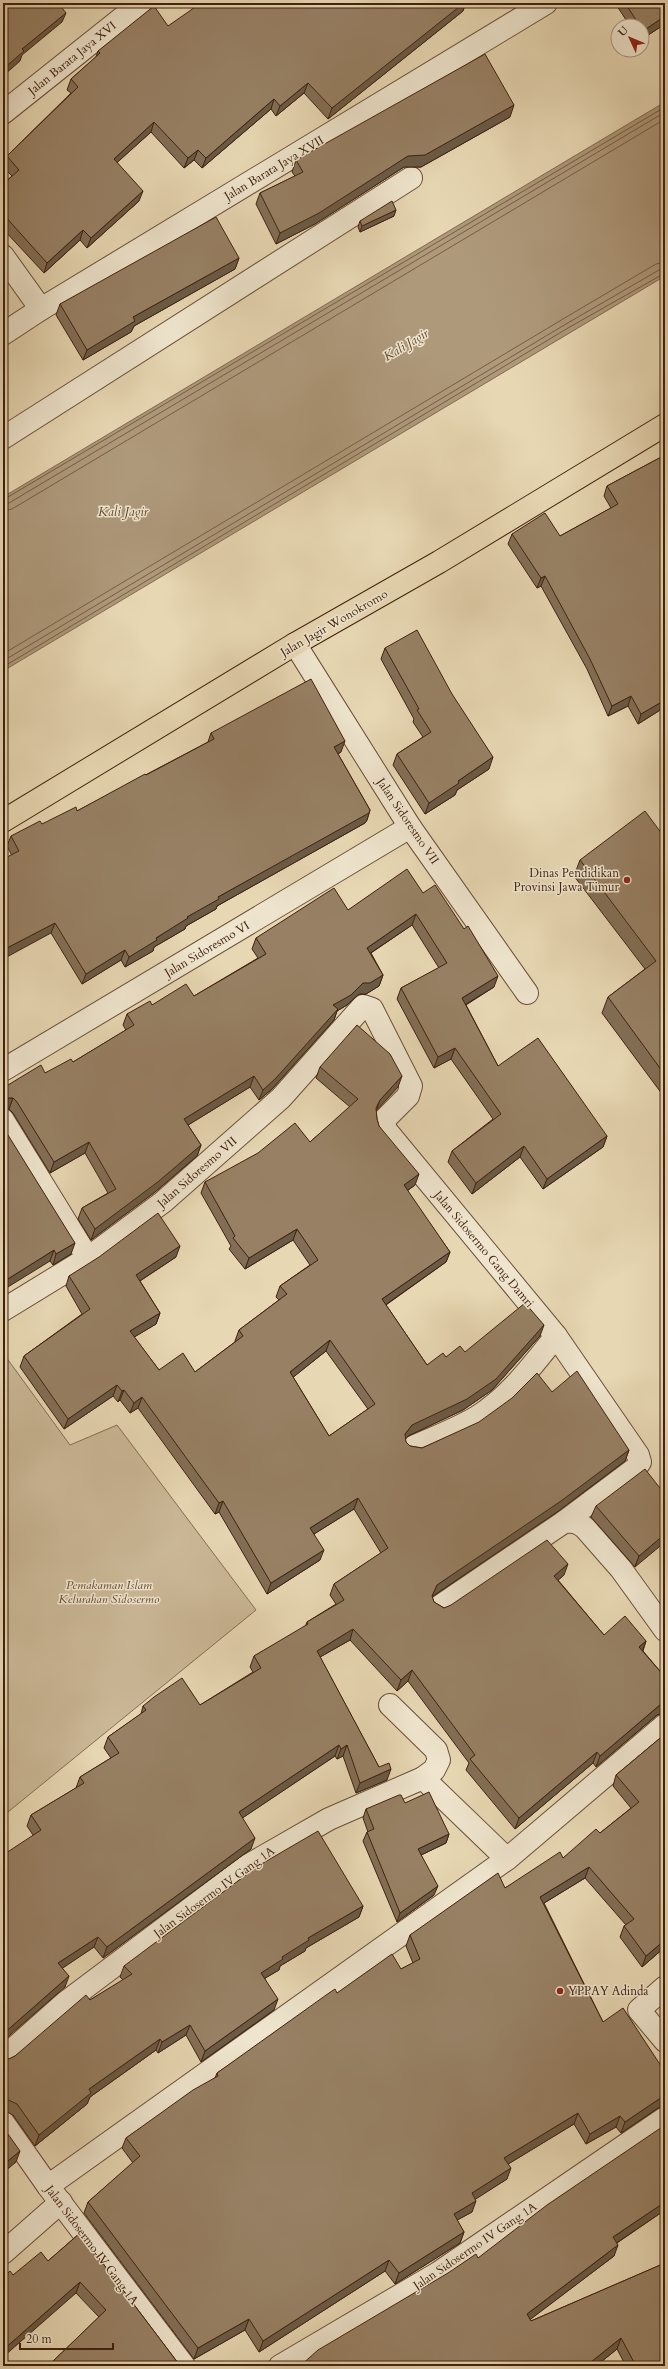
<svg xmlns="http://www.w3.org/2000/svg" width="668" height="2369" viewBox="0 0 668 2369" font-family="Cardo,serif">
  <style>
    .green { fill: #cbb897; stroke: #866c52 }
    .water { fill: #ae997b; stroke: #82694f }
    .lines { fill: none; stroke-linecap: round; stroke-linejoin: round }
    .shore { stroke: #775d44; stroke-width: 1 }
    .minor-casing { stroke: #6a4e37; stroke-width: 24 }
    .major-casing { stroke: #40210e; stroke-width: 24 }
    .minor { stroke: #efe5ce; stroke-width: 22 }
    .major { stroke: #e7d7b3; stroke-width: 22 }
    .wall { fill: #826e56; stroke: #40210e; fill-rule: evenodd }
    .shaded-wall { fill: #6a5a46; stroke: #40210e }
    .building { fill: #978064; stroke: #40210e; fill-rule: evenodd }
    .poi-dot { fill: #8f2418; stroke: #efe5ce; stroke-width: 1.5 }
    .labels { text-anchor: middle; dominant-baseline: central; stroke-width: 3; stroke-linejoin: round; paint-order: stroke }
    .street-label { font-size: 12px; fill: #40210e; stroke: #efe5ce }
    .poi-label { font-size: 12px; fill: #40210e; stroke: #efe5ce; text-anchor: end }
    .park-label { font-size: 12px; font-style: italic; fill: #634730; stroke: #efe5ce }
    .water-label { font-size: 13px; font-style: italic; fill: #61452f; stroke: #efe5ce }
  </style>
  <rect width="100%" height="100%" fill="#e7d7b3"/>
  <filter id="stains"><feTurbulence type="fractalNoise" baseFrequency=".005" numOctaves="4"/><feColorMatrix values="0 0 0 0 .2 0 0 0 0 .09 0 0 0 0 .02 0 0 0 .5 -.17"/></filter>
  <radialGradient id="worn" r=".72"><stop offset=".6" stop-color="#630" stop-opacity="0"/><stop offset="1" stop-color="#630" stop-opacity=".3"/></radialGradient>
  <!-- green -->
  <path class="green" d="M3 1353 70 1445 117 1425 256 1610 3 1816Z"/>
  <!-- water -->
  <path class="water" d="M665 102V276L3 671V497Z"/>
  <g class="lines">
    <!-- shore -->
    <g class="shore">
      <path d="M3 500 665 107"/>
      <path d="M3 505 9 503 665 112"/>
      <path d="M3 511 12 509 665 119"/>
      <path d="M3 654 563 319 656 264 665 262"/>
      <path d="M3 661 566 324 659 270 665 268"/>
      <path d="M3 667 568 328 665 273"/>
    </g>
    <!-- minor casing -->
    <g class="minor-casing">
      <g id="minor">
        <path d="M3 113 141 3"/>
        <path d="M3 256 41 309"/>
        <path d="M3 334 41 309 546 3"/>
        <path d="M3 438 411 178"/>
        <path d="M295 644 410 827 527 993"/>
        <path d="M3 1070 410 827"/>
        <path d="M3 1120 88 1258"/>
        <path d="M3 1310 88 1258 163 1202 281 1098 363 1006 372 1009 411 1086 408 1096 385 1119V1129L556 1336 638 1455 640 1462 636 1468 564 1522"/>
        <path d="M413 1447C435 1437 457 1429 477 1417 510 1396 532 1366 556 1336"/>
        <path d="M440 1606 564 1522C573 1521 578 1522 585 1528L621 1569 665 1630"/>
        <path d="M423 1778 507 1859"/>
        <path d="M665 1987 639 2010 665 2041"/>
        <path d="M3 2058 66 2002 247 1866 329 1819 423 1778 434 1770 439 1760 436 1750 390 1705"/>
        <path d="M3 2122 48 2186 184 2366"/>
        <path d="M48 2186 507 1859 665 1725"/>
        <path d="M3 2253 61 2202"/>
        <path d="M280 2366 438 2273 665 2118"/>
      </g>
    </g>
    <!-- major casing -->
    <g class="major-casing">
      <path id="major" d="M3 821 295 644 439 562 665 425"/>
    </g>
    <!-- minor -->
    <use href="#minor" class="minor"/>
    <!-- major -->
    <use href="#major" class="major"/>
  </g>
  <!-- wall -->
  <g class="wall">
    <path d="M615 3H665V24L642 39V26H630Z"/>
    <path d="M465 5 463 11 328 119 304 93 276 116 271 109 202 168 194 160 184 168 151 132 117 162 139 201 87 248 80 240 44 273 3 229V184L12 176 3 167 7 156 71 93 67 90 71 79 96 57 98 51 168 26Z"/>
    <path d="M510 117 421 167H404L315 224 276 244 256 204 260 193 295 176 292 172 296 160Z"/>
    <path d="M394 216 360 232 358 227 360 221Z"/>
    <path d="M239 258 235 269 134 326 131 332 83 360 56 315 60 304Z"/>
    <path d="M665 455V707L638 724 628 706 608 716 587 669 541 586 537 588 508 544 512 534 560 536 611 508 604 496 607 486Z"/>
    <path d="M385 648 489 769 457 790 455 795 425 814 393 765 397 754 423 737 413 722 414 719 381 659Z"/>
    <path d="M211 733 341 752 338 754 370 810 367 820 365 823 217 906 216 909 186 926 185 929 154 947 153 951 125 967 121 960 82 984 51 933 7 846 11 836 77 811 208 742Z"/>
    <path d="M665 838V1098L602 1013 608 997 645 969 574 876 580 860Z"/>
    <path d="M423 893 494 987 466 1005 498 1066 607 1136 603 1147 543 1189 520 1157 472 1194 448 1162 452 1151 493 1119 451 1059 434 1068 397 999 401 988 439 968 412 925 371 953 383 975 379 986 366 994H359L347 1005 337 1011 334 1020 272 1089 259 1100 250 1087 188 1125 201 1145 197 1156 155 1192 91 1240 78 1219 82 1208 108 1193 85 1153 50 1173 13 1113 9 1109 3 1088 45 1073 73 1062 126 1030 123 1025 127 1014 152 1005 194 996 258 958 252 949 256 938 348 910Z"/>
    <path d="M320 1067 398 1087 376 1110 377 1119 379 1126 415 1185 407 1191 450 1252 446 1262 386 1305 427 1365 446 1357 540 1336 492 1390 463 1410 408 1436 405 1439 406 1442 410 1446 422 1448 552 1392 629 1450 625 1461 557 1512 433 1596 432 1597 434 1602 444 1608 564 1575 558 1580 604 1635 646 1641 643 1651 665 1677V1713H663L657 1715 596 1767 593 1763 515 1829 466 1770 469 1763 408 1681 397 1691 350 1640 320 1657 379 1767 387 1780 356 1793 343 1756 337 1759 335 1756 242 1818 251 1849 103 1958 94 1947 62 1968 65 1987 33 1835 27 1826 31 1815 76 1788 80 1777 111 1758 104 1748 108 1737 141 1714 143 1706 200 1705 253 1672 250 1667 254 1656 305 1627 307 1622 336 1604 330 1595 334 1584 381 1553 354 1509 314 1534 320 1560 267 1594 219 1512 215 1514 138 1408 130 1413 120 1400 118 1402 113 1396 64 1429 20 1367 24 1356 82 1314 66 1286 69 1276 176 1257 140 1281 160 1313 156 1324 134 1337 159 1370 195 1372 235 1342V1341L239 1330 279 1300 276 1297 280 1286 310 1265 293 1240 245 1269 229 1249 231 1246 201 1193 205 1182 310 1142 350 1107 316 1078ZM326 1351 368 1409 329 1436 293 1377Z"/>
    <path d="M3 1127 71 1254 53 1265 50 1261Z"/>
    <path d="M663 1492 635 1567 591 1517 596 1506Z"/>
    <path d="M665 1734V1947L642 1967 620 1937 624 1926 626 1925 585 1878 544 1903 603 2022 665 2072V2106L658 2108 621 2133 616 2127 586 2144 574 2124 508 2164 507 2179 475 2199 472 2212 457 2220 464 2232 460 2243 395 2284 385 2271 259 2352 245 2330 194 2359 84 2213 88 2202 133 2163 122 2148 126 2138 215 2078 217 2073 337 1993 401 1969 413 1963 406 1946 410 1935 505 1888 563 1858 600 1833 631 1808 613 1786 616 1775Z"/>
    <path d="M405 1803 449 1834 446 1843 421 1855 434 1895 397 1922 363 1841 367 1832H368L363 1818 366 1809Z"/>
    <path d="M363 1906 359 1917 306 1948 305 1951 280 1966 279 1970 265 1978 274 2010 201 2062 186 2035 158 2053 156 2050 90 2097 87 2104 35 2146 13 2115 3 2110V2057L9 2059 15 2056 90 2000 123 1980 120 1977 124 1966Z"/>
    <path d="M665 2210 617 2243 614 2256 530 2319 531 2321 665 2263V2366H626L617 2349 596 2366H300L478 2258Z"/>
    <path d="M80 2233 178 2363 48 2366 99 2317 76 2293 13 2275 48 2261Z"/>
  </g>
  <!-- shaded-wall -->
  <g class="shaded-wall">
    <path d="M462 3H467L465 5 463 11 328 119 332 108Z"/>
    <path d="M66 13 62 22 22 55 20 61 3 76V69L22 49Z"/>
    <path d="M665 16V24L642 39V33L643 31Z"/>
    <path d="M308 83 304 93 276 116 280 106Z"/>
    <path d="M274 99 271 109 202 168 206 158Z"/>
    <path d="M514 105 510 117 421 167H404L315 224 276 244 280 233 408 156Z"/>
    <path d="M154 122 151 132 110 169 114 159Z"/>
    <path d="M198 150 194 160 184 168 188 158Z"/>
    <path d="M143 191 139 201 87 248 91 238Z"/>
    <path d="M396 210 394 216 360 232 362 226Z"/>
    <path d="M83 230 80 240 44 273 47 263Z"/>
    <path d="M239 258 235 269 134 326 131 332 83 360 87 350 133 317Z"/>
    <path d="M545 576 541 586 537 588 541 578Z"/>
    <path d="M631 696 628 706 608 716 612 706Z"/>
    <path d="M665 700V707L638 724 641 714Z"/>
    <path d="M345 741 341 752 330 758 334 747Z"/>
    <path d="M493 757 489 769 457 790 455 795 425 814 429 803 458 781Z"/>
    <path d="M370 810 367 820 365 823 217 906 216 909 186 926 185 929 154 947 153 951 125 967 129 957 187 917 218 897Z"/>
    <path d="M416 914 412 925 363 958 367 948Z"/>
    <path d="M55 923 51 933 3 959V950Z"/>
    <path d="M125 950 121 960 82 984 86 974Z"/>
    <path d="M383 975 379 986 366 994H359L347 1005 337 1011 334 1020 272 1089 259 1100 263 1090 333 1005 363 983Z"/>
    <path d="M498 976 494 987 458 1009 462 998Z"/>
    <path d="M455 1048 451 1059 434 1068 438 1057Z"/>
    <path d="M254 1076 250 1087 180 1130 184 1119Z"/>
    <path d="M402 1076 398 1087 376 1111 380 1100Z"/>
    <path d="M3 1098H13L9 1109H3Z"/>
    <path d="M607 1136 603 1147 543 1189 547 1179Z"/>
    <path d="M89 1142 85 1153 50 1173 54 1162Z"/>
    <path d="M201 1145 197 1156 155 1192 91 1240 95 1229Z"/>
    <path d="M524 1146 520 1157 472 1194 476 1183Z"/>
    <path d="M419 1174 415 1185 400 1196 404 1185Z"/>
    <path d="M297 1229 293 1240 245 1269 249 1258Z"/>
    <path d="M75 1243 71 1254 53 1265 56 1254Z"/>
    <path d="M180 1246 176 1257 132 1286 136 1275Z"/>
    <path d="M54 1250 50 1261 3 1290V1282Z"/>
    <path d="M450 1252 446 1262 378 1310 382 1299Z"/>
    <path d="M160 1313 156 1324 126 1342 130 1331Z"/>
    <path d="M544 1325 540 1336 492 1390 463 1410 408 1436 401 1445 405 1434 412 1425Z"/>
    <path d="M330 1340 326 1351 286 1383 290 1372Z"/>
    <path d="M117 1385 113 1396 64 1429 68 1419Z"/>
    <path d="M124 1390 120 1400 118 1402 122 1391Z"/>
    <path d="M142 1397 138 1408 130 1413 134 1403Z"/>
    <path d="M629 1450 625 1461 557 1512 433 1596 428 1607 432 1596 437 1585Z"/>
    <path d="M358 1498 354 1509 306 1539 310 1528Z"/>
    <path d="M223 1501 219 1512 215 1514 219 1503Z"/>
    <path d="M665 1534V1542L635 1567 639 1556Z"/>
    <path d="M324 1550 320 1560 267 1594 271 1583Z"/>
    <path d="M568 1564 564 1575 550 1587 554 1576Z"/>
    <path d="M353 1629 350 1640 313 1661 317 1651Z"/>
    <path d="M646 1641 642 1652 639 1647Z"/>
    <path d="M412 1670 408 1681 397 1691 401 1680Z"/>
    <path d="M665 1703V1713H663L657 1715 596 1767 600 1756 661 1704Z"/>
    <path d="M339 1745 335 1756 235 1823 239 1812Z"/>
    <path d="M347 1745 343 1756 337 1759 341 1749Z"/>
    <path d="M597 1752 593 1763 515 1829 519 1818Z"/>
    <path d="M391 1769 387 1780 356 1793 360 1783Z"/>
    <path d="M449 1834 446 1843 415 1858 418 1849Z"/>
    <path d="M255 1838 251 1849 103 1958 107 1947Z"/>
    <path d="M589 1867 585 1878 536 1908 540 1897Z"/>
    <path d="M438 1886 434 1895 397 1922 400 1913Z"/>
    <path d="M363 1906 359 1917 306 1948 305 1951 280 1966 279 1970 257 1983 261 1973 282 1957 308 1938Z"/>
    <path d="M98 1937 94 1947 54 1974 58 1963Z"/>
    <path d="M665 1940V1947L642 1967 646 1956Z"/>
    <path d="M69 1976 65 1987 3 2041V2034Z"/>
    <path d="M278 1999 274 2010 201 2062 205 2051Z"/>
    <path d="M190 2025 186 2035 158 2053 162 2042Z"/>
    <path d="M160 2039 156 2050 90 2097 87 2104 35 2146 39 2135 89 2089Z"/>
    <path d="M665 2096 664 2106 658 2108 621 2133 625 2122 662 2097Z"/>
    <path d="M6 2099 3 2108V2100Z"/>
    <path d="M578 2113 574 2124 500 2169 504 2158Z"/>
    <path d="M620 2116 616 2127 586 2144 590 2134Z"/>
    <path d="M20 2151 16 2162 3 2173V2165Z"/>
    <path d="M511 2168 507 2179 468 2204 472 2193Z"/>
    <path d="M476 2201 472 2212 450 2224 454 2214Z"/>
    <path d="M665 2202V2210L609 2248 613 2237Z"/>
    <path d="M464 2232 460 2243 395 2284 399 2273Z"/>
    <path d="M618 2245 614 2256 523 2325 527 2314Z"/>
    <path d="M389 2260 385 2271 259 2352 263 2341Z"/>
    <path d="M80 2282 76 2293 3 2357V2350Z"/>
    <path d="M249 2319 245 2330 194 2359 198 2348Z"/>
    <path d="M621 2338 617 2349 596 2366H586Z"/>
  </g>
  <!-- building -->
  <g class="building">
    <path d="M3 3H58L66 13 22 49 24 51 3 69Z"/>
    <path d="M201 3H464L332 108 308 83 280 106 274 99 206 158 198 150 188 158 154 122 114 159 143 191 91 238 83 230 47 263 3 214V184L19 170 7 156 78 87 71 79 100 53 98 51 154 6 168 26Z"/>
    <path d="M625 3H665V16L643 31 642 29V26H640Z"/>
    <path d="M485 54 514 105 425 155 408 156 319 213 280 233 260 193 303 172 296 160Z"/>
    <path d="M392 201 396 210 362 226 360 221Z"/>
    <path d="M216 217 239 258 133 317 135 321 87 350 60 304Z"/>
    <path d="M665 455V700L641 714 631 696 612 706 590 659 545 576 541 578 512 534 545 513 560 536 618 504 607 486Z"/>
    <path d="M417 630 452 694 493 757 458 781 459 783 429 803 397 754 431 732 417 710 419 709 385 648Z"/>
    <path d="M311 679 345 741 334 747 370 810 369 813 218 897 219 899 187 917 188 918 156 938 157 940 129 957 125 950 86 974 55 923 3 950V859L19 851 11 836 40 821 42 824 76 807 77 811 145 774 146 775 214 739 211 733Z"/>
    <path d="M645 811 665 838V1075L608 997 656 961 580 860Z"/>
    <path d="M407 869 423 893 435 885 464 929 468 926 498 976 462 998 498 1066 538 1038 607 1136 547 1179 524 1146 476 1183 452 1151 501 1114 455 1048 438 1057 401 988 447 963 416 914 367 948 383 975 370 983H363L351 995 333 1005 338 1009 276 1078 263 1090 254 1076 184 1119 201 1145 159 1181 95 1229 82 1208 116 1189 89 1142 54 1162 17 1102 13 1098H3V1088L41 1065 45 1073 71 1059 73 1062 134 1025 127 1014 150 1001 152 1005 186 984 194 996 266 954 256 938 334 888 348 910Z"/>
    <path d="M357 1025 390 1054 402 1076 380 1100 376 1108 377 1119 379 1126 419 1174 404 1185 450 1252 382 1299 427 1365 443 1353 446 1357 460 1346 465 1352 525 1303 544 1325 496 1379 467 1399 412 1425 405 1434 406 1442 410 1446 422 1448 479 1422 512 1398 537 1373 552 1392 577 1371 629 1450 561 1501 437 1585 432 1596 434 1602 444 1608 451 1605 547 1540 568 1564 554 1576 604 1635 625 1616 646 1641 639 1647 665 1677V1703L661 1704 600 1756 597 1752 519 1818 470 1759 475 1755 412 1670 401 1680 353 1629 317 1651 379 1767 389 1763 391 1769 360 1783 347 1745 341 1749 339 1745 239 1812 255 1838 107 1947 98 1937 58 1963 69 1976 3 2034V1855L41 1830 31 1815 84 1783 80 1777 119 1753 108 1737 146 1710 143 1706 154 1697 182 1678 200 1705 261 1668 254 1656 308 1624 307 1622 344 1600 334 1584 388 1548 358 1498 310 1528 324 1550 271 1583 223 1501 219 1503 142 1397 134 1403 124 1390 122 1391 117 1385 68 1419 24 1356 90 1309 69 1276 99 1257 158 1213 180 1246 136 1275 160 1313 130 1331 159 1370 183 1353 195 1372 243 1336 239 1330 287 1294 280 1286 318 1260 297 1229 249 1258 233 1238 235 1236 205 1182 258 1153 295 1123 310 1142 358 1099 320 1067ZM330 1340 375 1404 329 1436 290 1372Z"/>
    <path d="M3 1127 75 1243 56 1254 54 1250 3 1282Z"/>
    <path d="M645 1469 663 1492 665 1490V1534L639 1556 596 1506Z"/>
    <path d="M665 1734V1940L646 1956 624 1926 634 1919 589 1867 540 1897 603 2022 623 2008 665 2072V2096L662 2097 625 2122 620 2116 590 2134 578 2113 504 2158 511 2168 472 2193 476 2201 454 2214 464 2232 399 2273 389 2260 263 2341 249 2319 198 2348 88 2202 140 2156 126 2138 193 2090 218 2076 217 2073 329 1993 335 1989 337 1993 392 1954 401 1969 420 1959 410 1935 498 1873 505 1888 560 1852 563 1858 596 1829 600 1833 639 1802 616 1775Z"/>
    <path d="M429 1792 449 1834 418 1849 438 1886 400 1913 367 1832 374 1829 366 1809 399 1795H401L405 1803Z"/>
    <path d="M318 1831 363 1906 308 1938 309 1940 282 1957 283 1959 261 1973 278 1999 205 2051 190 2025 162 2042 160 2039 89 2089 91 2093 39 2135 17 2104 6 2099 3 2100V2057L9 2059 15 2056 86 1995 90 2000 132 1974 124 1966 258 1866Z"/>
    <path d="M665 2125V2202L613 2237 618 2245 527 2314 531 2321 665 2263V2366H636L621 2338 586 2366H300L318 2350 448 2273 476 2254 478 2258 547 2205Z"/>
    <path d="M3 2127 20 2151 3 2165Z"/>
    <path d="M80 2233 178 2363 186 2366H48L106 2310 80 2282 3 2350V2278L10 2271 13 2275 41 2252 48 2261Z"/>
  </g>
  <!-- markers -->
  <g class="poi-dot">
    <circle cx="627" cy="880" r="4"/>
    <circle cx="560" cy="1991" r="4"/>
  </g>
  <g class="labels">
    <!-- street labels -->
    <g class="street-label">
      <text transform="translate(72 58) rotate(-39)">Jalan Barata Jaya XVI</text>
      <text transform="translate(274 168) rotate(-31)">Jalan Barata Jaya XVII</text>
      <text transform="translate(334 623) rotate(-30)">Jalan Jagir Wonokromo</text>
      <text transform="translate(408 821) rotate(56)">Jalan Sidoresmo VII</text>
      <text transform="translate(207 949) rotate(-31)">Jalan Sidoresmo VI</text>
      <text transform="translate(197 1172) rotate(-41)">Jalan Sidoresmo VII</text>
      <text transform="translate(484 1249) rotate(50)">Jalan Sidosermo Gang Damri</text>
      <text transform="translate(214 1892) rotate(-36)">Jalan Sidosermo IV Gang 1A</text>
      <text transform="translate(92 2245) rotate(53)">Jalan Sidosermo IV Gang 1A</text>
      <text transform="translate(475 2246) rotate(-34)">Jalan Sidosermo IV Gang 1A</text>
    </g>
    <!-- poi labels -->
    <g class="poi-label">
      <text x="619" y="873">Dinas Pendidikan<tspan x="619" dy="14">Provinsi Jawa Timur</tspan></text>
      <text x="568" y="1991" text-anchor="start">YPPAY Adinda</text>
    </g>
    <!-- park labels -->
    <g class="park-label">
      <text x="109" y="1585">Pemakaman Islam<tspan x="109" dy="14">Kelurahan Sidosermo</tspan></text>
    </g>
    <!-- water labels -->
    <g class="water-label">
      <text transform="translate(406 345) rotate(-31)">Kali Jagir</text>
      <text x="123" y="512">Kali Jagir</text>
    </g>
  </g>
  <!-- margin -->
  <rect width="668" height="2369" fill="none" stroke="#e7d7b3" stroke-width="16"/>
  <rect x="4" y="4" width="660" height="2361" fill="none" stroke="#40210e" stroke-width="2"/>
  <rect x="8" y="8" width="652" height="2353" fill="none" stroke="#40210e"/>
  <!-- north arrow -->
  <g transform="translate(630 38) rotate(314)"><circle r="19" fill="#efe5ce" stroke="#a99781"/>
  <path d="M0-3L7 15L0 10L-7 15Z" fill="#8f2418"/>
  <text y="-6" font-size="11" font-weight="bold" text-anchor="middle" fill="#40210e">U</text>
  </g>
  <!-- scale -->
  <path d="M20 2343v6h93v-6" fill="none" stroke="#40210e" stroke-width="2"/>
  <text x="26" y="2343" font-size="12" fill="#40210e" stroke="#efe5ce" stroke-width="3" paint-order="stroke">20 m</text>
  <rect width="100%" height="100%" filter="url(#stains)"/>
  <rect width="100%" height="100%" fill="url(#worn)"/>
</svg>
